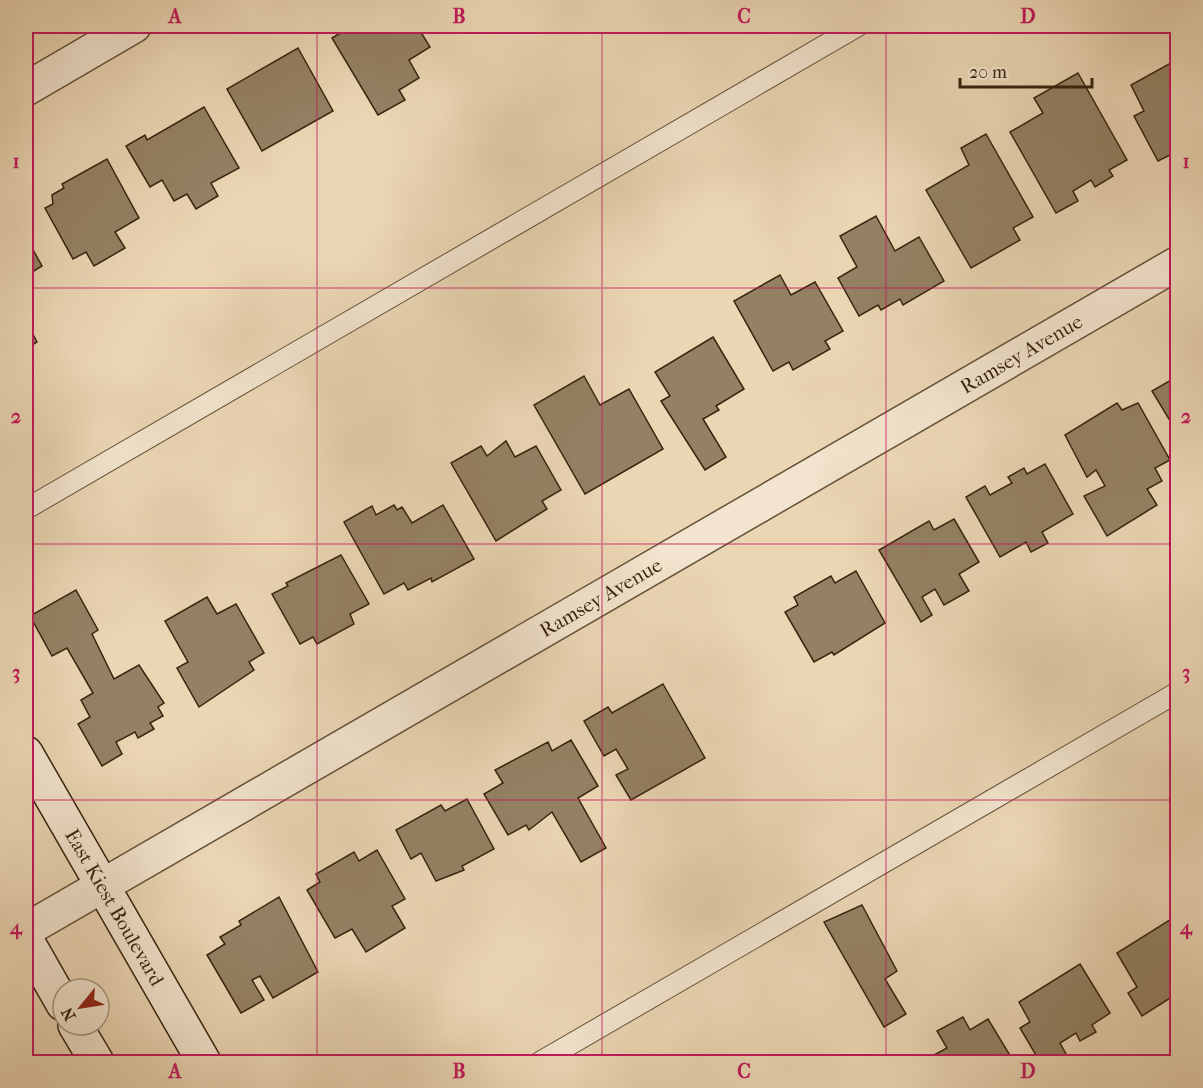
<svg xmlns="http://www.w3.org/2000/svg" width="1203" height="1088" viewBox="0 0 1203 1088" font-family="'IM FELL French Canon',serif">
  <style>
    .building { fill: #948164; stroke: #36240d; stroke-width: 1.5 }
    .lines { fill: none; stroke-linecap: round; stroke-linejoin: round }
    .lane-casing { stroke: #635037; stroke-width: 22 }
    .street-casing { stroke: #635037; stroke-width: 36 }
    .secondary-casing { stroke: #36240d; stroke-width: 36 }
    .lane { stroke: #f2e4ce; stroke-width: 20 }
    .street { stroke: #f2e4ce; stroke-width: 33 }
    .secondary { stroke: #f2e4ce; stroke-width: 33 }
    .grid { fill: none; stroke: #c2185b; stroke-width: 1.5; stroke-opacity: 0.55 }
    .labels { text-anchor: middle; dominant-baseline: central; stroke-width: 4.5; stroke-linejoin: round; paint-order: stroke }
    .street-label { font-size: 20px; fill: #36240d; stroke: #f2e4ce }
    .neatline { fill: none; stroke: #c2185b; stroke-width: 2 }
    .grid-label { font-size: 20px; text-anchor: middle; font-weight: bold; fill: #c2185b }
  </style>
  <rect width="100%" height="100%" fill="#ebd6b4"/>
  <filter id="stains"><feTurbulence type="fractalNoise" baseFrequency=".00333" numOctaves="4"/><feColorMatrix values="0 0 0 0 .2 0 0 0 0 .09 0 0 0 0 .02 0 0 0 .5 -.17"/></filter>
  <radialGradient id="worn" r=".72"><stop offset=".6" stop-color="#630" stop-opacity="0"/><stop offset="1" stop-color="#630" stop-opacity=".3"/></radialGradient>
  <!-- building -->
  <g class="building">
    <path d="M339 26H417L430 47 409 60 419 78 399 90 405 100 378 115 332 38 342 32Z"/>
    <path d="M298 48 333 111 262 151 227 89Z"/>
    <path d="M1178 59V137L1175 138 1178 151 1158 161 1134 116 1144 111 1131 85Z"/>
    <path d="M1078 73 1127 160 1109 170 1113 176 1095 187 1091 180 1073 191 1078 201 1056 213 1010 132 1043 113 1034 98Z"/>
    <path d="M204 107 239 168 211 183 218 196 196 209 187 194 174 201 162 180 150 187 126 146 145 135 147 140Z"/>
    <path d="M986 134 1033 217 1013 228 1020 240 971 268 926 190 969 165 961 148Z"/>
    <path d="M107 159 139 218 115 232 125 248 94 266 86 252 73 259 45 208 53 204 52 195 64 188 62 184Z"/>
    <path d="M876 216 895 251 919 237 944 281 903 305 900 299 881 310 878 305 859 316 838 278 857 267 840 236Z"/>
    <path d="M26 237 42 266 26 276Z"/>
    <path d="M780 275 791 295 815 282 843 331 825 341 830 349 793 370 789 362 773 371 734 301Z"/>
    <path d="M26 321 37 342 26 349Z"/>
    <path d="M713 337 744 389 716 406 719 410 703 419 726 457 705 470 661 401 670 396 655 372Z"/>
    <path d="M584 376 600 405 629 389 663 449 585 494 534 405Z"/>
    <path d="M1178 376V434L1152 391Z"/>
    <path d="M1117 403 1122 410 1138 403 1170 460 1155 468 1162 481 1147 489 1157 505 1107 536 1084 496 1105 486 1096 470 1087 477 1065 435Z"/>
    <path d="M506 441 515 457 536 446 561 490 542 501 547 509 496 541 451 463 481 446 487 456Z"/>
    <path d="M1045 464 1073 514 1042 532 1048 543 1031 552 1026 542 1000 557 966 497 985 486 990 495 1012 483 1008 477 1024 468 1027 474Z"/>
    <path d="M394 505 397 510 402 507 412 523 443 505 474 559 432 582 431 578 408 590 404 583 384 594 344 522 372 506 376 515Z"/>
    <path d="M954 519 979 562 959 574 969 591 944 605 935 589 922 597 932 615 921 622 879 550 929 521 934 530Z"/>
    <path d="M341 555 369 604 350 614 354 624 317 644 313 637 300 644 272 594 288 586 286 583Z"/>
    <path d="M856 571 885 623 834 655 832 652 814 662 785 612 798 605 794 597 831 576 835 583Z"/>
    <path d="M76 590 98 630 92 634 114 679 139 665 164 703 158 707 163 716 150 723 154 729 138 738 135 732 116 742 122 754 102 766 78 724 90 717 81 700 93 693 67 648 52 656 30 616Z"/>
    <path d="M207 597 217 614 236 604 264 653 249 662 254 670 199 707 177 668 188 662 165 621Z"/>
    <path d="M663 684 705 758 631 800 616 775 628 769 616 749 604 756 584 721 608 707 612 713Z"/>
    <path d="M571 740 598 786 578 798 606 848 581 862 552 812 529 830 526 825 508 835 484 794 503 783 495 770 548 742 552 751Z"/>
    <path d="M467 799 494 849 462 866 464 870 436 881 421 853 411 859 396 830 441 805 445 811Z"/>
    <path d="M377 850 405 899 392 906 405 928 366 952 352 929 335 938 307 890 320 882 316 874 354 852 359 861Z"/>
    <path d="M279 897 318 972 273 998 260 976 252 980 264 1000 241 1013 207 955 225 944 220 937 241 925 239 921Z"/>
    <path d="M862 905 897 971 885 979 906 1014 884 1027 824 922Z"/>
    <path d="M1176 916 1178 993 1142 1016 1128 993 1137 987 1117 953Z"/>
    <path d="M1080 964 1110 1013 1092 1025 1096 1032 1080 1041 1076 1033 1060 1043 1066 1054 1052 1062H1040L1020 1028 1030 1022 1019 1002Z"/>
    <path d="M963 1017 970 1030 988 1019 1014 1062H924L923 1061 947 1048 937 1031Z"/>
  </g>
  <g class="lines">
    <!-- lane casing -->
    <g class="lane-casing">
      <g id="lane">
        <path d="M26 509 858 26"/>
        <path d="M540 1062 1178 692"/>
      </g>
    </g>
    <!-- street casing -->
    <g class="street-casing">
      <g id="street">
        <path d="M26 89 134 26"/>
        <path id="s1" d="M26 930 1178 263"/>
      </g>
    </g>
    <!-- secondary casing -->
    <g class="secondary-casing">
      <g id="secondary">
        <path id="s2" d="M26 753 204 1062"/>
        <path d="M26 939 63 1004"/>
        <path d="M75 1025 97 1062"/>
      </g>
    </g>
    <!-- lane -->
    <use href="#lane" class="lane"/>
    <!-- street -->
    <use href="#street" class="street"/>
    <!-- secondary -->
    <use href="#secondary" class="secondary"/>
  </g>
  <!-- grid -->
  <path class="grid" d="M317 26V1062M602 26V1062M886 26V1062M26 288H1178M26 544H1178M26 800H1178"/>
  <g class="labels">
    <!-- street labels -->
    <g class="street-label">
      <text stroke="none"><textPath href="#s1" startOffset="1150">Ramsey Avenue</textPath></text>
      <text stroke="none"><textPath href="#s1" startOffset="664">Ramsey Avenue</textPath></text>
      <text stroke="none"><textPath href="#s2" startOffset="178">East Kiest Boulevard</textPath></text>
    </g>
  </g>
  <!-- margin -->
  <rect width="1203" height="1088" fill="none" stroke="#ebd6b4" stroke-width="66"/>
  <!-- north arrow -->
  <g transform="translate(81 1007) rotate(240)"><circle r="28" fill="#f2e4ce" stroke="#a79781" stroke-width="1.5"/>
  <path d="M0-4.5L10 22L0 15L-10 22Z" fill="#8f2418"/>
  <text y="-9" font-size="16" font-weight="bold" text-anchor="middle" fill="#36240d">N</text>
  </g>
  <!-- scale -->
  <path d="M960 78v9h132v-9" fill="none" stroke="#36240d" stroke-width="3"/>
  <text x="969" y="78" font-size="18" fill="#36240d" stroke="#f2e4ce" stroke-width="4.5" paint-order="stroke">20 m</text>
  <rect x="33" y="33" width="1137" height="1022" class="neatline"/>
  <g class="grid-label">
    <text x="175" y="23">A</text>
    <text x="459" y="23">B</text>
    <text x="744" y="23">C</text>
    <text x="1028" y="23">D</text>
    <text x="16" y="168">1</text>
    <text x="1186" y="168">1</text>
    <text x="16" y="423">2</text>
    <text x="1186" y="423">2</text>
    <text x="16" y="679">3</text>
    <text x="1186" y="679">3</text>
    <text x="16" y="934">4</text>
    <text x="1186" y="934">4</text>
    <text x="175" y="1078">A</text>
    <text x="459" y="1078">B</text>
    <text x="744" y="1078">C</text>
    <text x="1028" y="1078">D</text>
  </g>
  <rect width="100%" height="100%" filter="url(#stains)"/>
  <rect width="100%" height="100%" fill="url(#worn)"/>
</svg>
